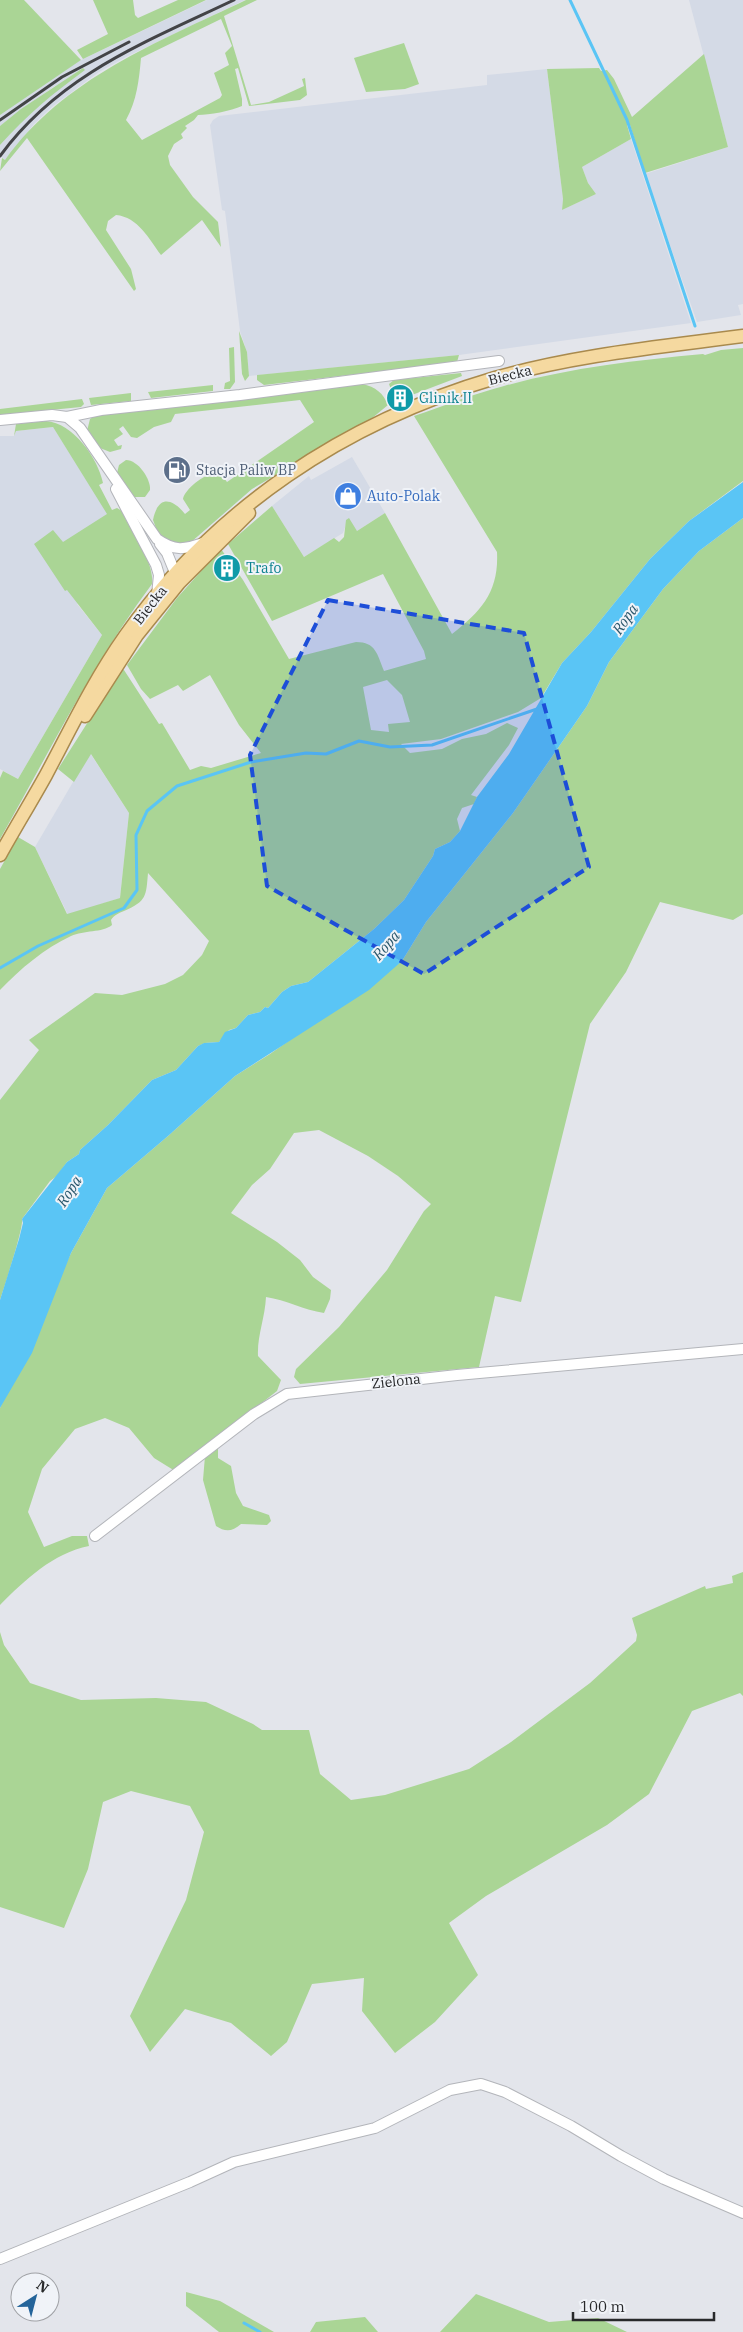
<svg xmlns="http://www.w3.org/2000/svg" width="743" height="2332" viewBox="0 0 743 2332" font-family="'IBM Plex Serif',serif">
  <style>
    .built { fill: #d4dae6 }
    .green { fill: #aad595; fill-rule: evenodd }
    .water { fill: #5ac5f5 }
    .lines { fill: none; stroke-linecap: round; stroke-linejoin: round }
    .stream { stroke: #5ac5f5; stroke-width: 3 }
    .minor-casing { stroke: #b3b5ba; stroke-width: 12 }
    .major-casing { stroke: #a98a4d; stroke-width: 15 }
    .minor { stroke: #fff; stroke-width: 10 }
    .major { stroke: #f5d9a0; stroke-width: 12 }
    .rail { stroke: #434447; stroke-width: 3 }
    .marked { fill: #1d4ed8; fill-opacity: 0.2; stroke: #1d4ed8; stroke-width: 4; stroke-dasharray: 10 6; stroke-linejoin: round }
    .labels { text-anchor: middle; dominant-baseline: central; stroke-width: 4; stroke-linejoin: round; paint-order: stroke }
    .street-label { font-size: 14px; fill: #28292b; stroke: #f0f3f8 }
    .culture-label { font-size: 14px; fill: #0d838f; stroke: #f0f3f8; text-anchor: start }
    .service-label { font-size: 14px; fill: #4e5e75; stroke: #f0f3f8; text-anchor: start }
    .shop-label { font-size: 14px; fill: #366cbe; stroke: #f0f3f8; text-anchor: start }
    .water-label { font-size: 15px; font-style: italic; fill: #2b586d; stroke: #f0f3f8 }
  </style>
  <rect width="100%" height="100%" fill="#e3e5eb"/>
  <!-- built -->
  <g class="built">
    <path d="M207 0H245L128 56 99 72 53 106 34 124 5 160 0 156V145L56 85 0 126V115L16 102 77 62Z"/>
    <path d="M689 0H743V304L738 305 741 315 697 322 645 174 728 147Z"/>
    <path d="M547 69 563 199 562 210 596 194 588 183 582 167 631 139 691 323 459 355 249 376 247 352 240 331 225 211 222 210 210 125 213 120 219 116 487 85V75Z"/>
    <path d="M53 427 149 579 77 604 102 635 18 779 0 769V436H14L16 431Z"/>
    <path d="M352 457 385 513 357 531 348 519 343 533 304 557 272 506 309 476 311 480Z"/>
    <path d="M90 753 129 813 120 898 68 915 35 847Z"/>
  </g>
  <!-- green -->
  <g class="green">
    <path d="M0 0H24L81 60 0 115Z"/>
    <path d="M93 0H133L135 15 138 18 178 0H206L83 59 77 50 108 34Z"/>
    <path d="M246 0H257L224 16 251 105 269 102 304 86 302 79 305 78 307 95 300 100 249 106 238 68 235 69 242 99V106C231 111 209 115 198 115L194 120 185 126 187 128 181 134 183 138 174 144 168 156 170 165 193 197 218 222 221 247 202 220 161 255C149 239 138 217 116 215L108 221 106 230 131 269 136 289 134 291 27 138 0 171 2 158 5 160C64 78 158 42 246 0ZM221 19 232 46 225 53 229 65 214 73 222 95 220 98 142 140 126 120C137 100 139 80 141 58Z"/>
    <path d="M404 43 419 84 405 89 366 92 354 58Z"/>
    <path d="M704 54 728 147 645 173 630 125H627L631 139 582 167 588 183 596 194 562 210 563 199 547 69 599 68 601 71 607 70 614 79 632 117Z"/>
    <path d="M83 68 85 70C52 94 27 115 0 145V126L21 109Z"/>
    <path d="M239 331 247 352 249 376 245 381 242 374Z"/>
    <path d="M234 347 235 382 230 389H224L225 383 230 381 229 348Z"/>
    <path d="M743 348V481L689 521 650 559 591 632 562 663 541 698 518 712 441 739 401 744 410 753 442 749 462 739 486 734 507 723 518 728 509 745 471 795 477 797 474 804 462 808 457 819 460 831 450 842 435 849 433 856 404 900 374 929 308 982 291 986 282 992 268 1008 265 1007 260 1012 248 1015 236 1028 229 1030 219 1042 205 1043 198 1046 176 1070 152 1080 108 1125 80 1150 79 1154 67 1162 57 1176 50 1181 22 1219C24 1227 4 1288 0 1300V1100L39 1050 29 1040 95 993 122 995 165 984 183 975 202 955 209 941 148 873C146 896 147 901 124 911 119 913 114 915 111 920L112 925C102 933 84 930 71 936 45 948 20 969 0 990V869L18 837 35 847 67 914 120 898 129 813 91 754 74 782 58 769 121 670H124L159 724 162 723 190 770 201 766 211 768 261 753 239 725 210 675 183 691 178 685 150 699 141 689 127 665 177 598 221 549 243 580 289 659 356 642C376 642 377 654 384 671L426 659 424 651 383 574 272 621 228 544 272 506 304 557 334 538 339 542 344 537 346 520 349 518 357 531 385 513 452 634C482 611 499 591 497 552L414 416C444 406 473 394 504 386 569 368 637 360 703 354L705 355 721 350ZM387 680 402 695 410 722 388 724 389 732 371 730 363 687Z"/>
    <path d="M459 355 457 362 451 363 264 385 257 380V375Z"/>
    <path d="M461 373 462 376 404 398 402 395 394 398 389 384 394 380Z"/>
    <path d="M362 384C376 387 383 393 388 405L371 419 252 489 190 543 175 544 159 536 153 520C158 495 172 498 185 514L190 510 183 499C185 489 204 474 214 474 220 473 224 478 227 482L314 422 300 400 175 414 171 422 154 427 137 438 131 437 123 426 119 429 123 434 114 440 118 446 122 445 121 449 110 452 100 448 87 431 90 419 96 415Z"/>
    <path d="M213 385V391L151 398 148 392Z"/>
    <path d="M131 393V401L91 405 89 398Z"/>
    <path d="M82 399 84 404 81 407 0 415V409Z"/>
    <path d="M46 421C73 423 98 458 103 483L99 485 112 510 117 508 122 511C132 530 155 564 152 584 92 664 49 753 0 839V778L3 771 18 779 102 635 67 590 65 591 34 544 53 530 63 542 107 514 53 427 16 431 14 436 16 424Z"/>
    <path d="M126 460C138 460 151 479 150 490L145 497H133L117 473 119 465Z"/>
    <path d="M743 518V914L733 920 660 902 626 972 590 1024 521 1302 495 1296 479 1367 300 1384 294 1377 296 1369 339 1327 387 1270 424 1211 431 1204 398 1176 368 1156 319 1130 294 1133 270 1169 252 1185 231 1213 277 1242 300 1260 313 1277 331 1290 330 1299 324 1313C304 1310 286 1300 266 1297 265 1318 257 1336 258 1356L281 1380 277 1391 175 1471 154 1458 129 1428 105 1418 75 1429 42 1469 28 1512 44 1547 72 1536H87L89 1546C53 1553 25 1580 0 1605V1408L71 1253 107 1188 168 1136 235 1076 270 1054 402 961 426 922 513 813 587 706 609 662 663 589 699 551Z"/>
    <path d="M218 1445V1458L231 1466 236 1493 243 1506 269 1515 271 1521 267 1525 241 1524C232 1532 225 1532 216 1526L203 1480 205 1456Z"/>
    <path d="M743 1572V1696L740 1693 692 1711 649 1794 607 1825 486 1896 449 1923 478 1975 435 2022 395 2053 362 2011 364 1978 312 1984 287 2042 271 2056 231 2023 185 2009 150 2052 130 2016 186 1900 204 1832 190 1806 131 1791 103 1802 88 1869 64 1928 0 1907V1632L4 1645 30 1683 81 1700 156 1698 206 1702 253 1724 262 1730H309L320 1774 351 1800 385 1795 469 1769 511 1742 590 1683 636 1641 637 1635 632 1618 705 1586 706 1589 733 1583 732 1576Z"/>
    <path d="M186 2292 220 2301 274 2332H219L186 2306Z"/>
    <path d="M476 2294 549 2322 598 2318 627 2332H440Z"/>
    <path d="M365 2317 378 2332H310L316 2322Z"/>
  </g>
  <!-- water -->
  <path class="water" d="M743 482V518L699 551 663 589 609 662 587 706 513 813 426 922 402 961 369 990 235 1076 168 1136 107 1188 71 1253 32 1353 0 1408V1300L19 1239 23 1223 22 1219 67 1162 79 1154 80 1150 108 1125 152 1080 176 1070 198 1046 204 1043 219 1042 225 1032 236 1028 248 1015 260 1012 265 1007 268 1008 282 992 291 986 308 982 374 929 404 900 433 856 435 849 450 842 460 831 477 797 509 754 562 663 591 632 650 559 689 521Z"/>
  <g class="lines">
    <!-- stream -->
    <g class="stream">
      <path d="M570 0 627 120 695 326"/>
      <path d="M0 968 38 946 124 908 137 890 136 835 147 811 177 786 251 762 306 753 326 754 359 741 390 747 432 745 537 709"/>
      <path d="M244 2323 260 2332"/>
    </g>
    <!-- minor casing -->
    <g class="minor-casing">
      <g id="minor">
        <path d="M67 417 101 410 240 395 499 361"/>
        <path d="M0 420 52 415 67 417 80 428 157 539C174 551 184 550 203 543"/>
        <path d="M116 489 156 565 159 575 157 595"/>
        <path d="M160 544 167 553 178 580"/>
        <path d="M95 1536 254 1414 287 1394 457 1375 743 1349"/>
        <path d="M0 2259 190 2182 234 2162 375 2128 450 2090 481 2084 505 2092 571 2126 621 2156 664 2179 743 2213"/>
      </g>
    </g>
    <!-- major casing -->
    <g class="major-casing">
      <g id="major">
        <path d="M85 716 137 635 179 583 249 513"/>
        <path d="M0 855C15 828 31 802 46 775 71 728 94 680 125 636 215 508 345 422 495 378 575 355 660 347 743 336"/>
      </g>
    </g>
    <!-- minor -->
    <use href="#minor" class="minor"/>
    <!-- major -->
    <use href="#major" class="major"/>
    <!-- rail -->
    <g class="rail">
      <path d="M0 120 62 77 129 42"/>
      <path d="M0 156C60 74 146 42 234 0"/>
    </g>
  </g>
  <!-- marked area -->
  <path class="marked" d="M328 600 524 633 589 867 424 974 267 886 250 755Z"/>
  <!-- icons -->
  <defs>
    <g id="building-disc" transform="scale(1.4375)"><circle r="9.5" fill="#0f9aa8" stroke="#f0f3f8"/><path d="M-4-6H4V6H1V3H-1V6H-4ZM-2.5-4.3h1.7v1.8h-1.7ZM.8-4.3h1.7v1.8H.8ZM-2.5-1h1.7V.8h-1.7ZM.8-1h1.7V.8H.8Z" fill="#fff"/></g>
    <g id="fuel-disc" transform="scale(1.4375)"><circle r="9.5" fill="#5c6f8a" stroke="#f0f3f8"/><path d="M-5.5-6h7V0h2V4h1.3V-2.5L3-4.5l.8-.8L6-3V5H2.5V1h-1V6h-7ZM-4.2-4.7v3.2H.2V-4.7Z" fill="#fff"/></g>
    <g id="shop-disc" transform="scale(1.4375)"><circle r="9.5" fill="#3f7fe0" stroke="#f0f3f8"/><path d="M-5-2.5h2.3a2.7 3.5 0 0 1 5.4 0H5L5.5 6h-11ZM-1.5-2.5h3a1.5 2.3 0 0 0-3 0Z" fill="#fff"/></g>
  </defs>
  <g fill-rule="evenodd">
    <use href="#building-disc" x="400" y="398"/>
    <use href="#fuel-disc" x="177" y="470"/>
    <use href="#shop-disc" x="348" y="496"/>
    <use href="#building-disc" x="227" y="568"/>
  </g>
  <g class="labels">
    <!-- street labels -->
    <g class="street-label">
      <text transform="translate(510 375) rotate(-14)">Biecka</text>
      <text transform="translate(150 605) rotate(-52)">Biecka</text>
      <text transform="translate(396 1381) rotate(-6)">Zielona</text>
    </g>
    <!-- culture labels -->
    <g class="culture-label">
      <text x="419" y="398">Glinik II</text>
      <text x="246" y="568">Trafo</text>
    </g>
    <!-- service labels -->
    <g class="service-label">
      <text x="196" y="470">Stacja Paliw BP</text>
    </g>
    <!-- shop labels -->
    <g class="shop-label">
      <text x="367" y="496">Auto-Polak</text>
    </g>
    <!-- water labels -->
    <g class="water-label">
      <text transform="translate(625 619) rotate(-55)">Ropa</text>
      <text transform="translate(386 945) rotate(-49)">Ropa</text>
      <text transform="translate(69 1191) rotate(-57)">Ropa</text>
    </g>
  </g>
  <!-- north arrow -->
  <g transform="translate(35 2297) rotate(36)"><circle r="24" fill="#f0f3f8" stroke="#a0a2a6"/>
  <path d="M0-4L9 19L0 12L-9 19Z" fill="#24649a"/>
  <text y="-8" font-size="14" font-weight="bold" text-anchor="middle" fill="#28292b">N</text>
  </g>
  <!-- scale -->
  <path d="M573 2312v8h141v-8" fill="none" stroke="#28292b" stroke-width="2.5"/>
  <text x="580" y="2312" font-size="15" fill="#28292b" stroke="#f0f3f8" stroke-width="4" paint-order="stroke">100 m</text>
</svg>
